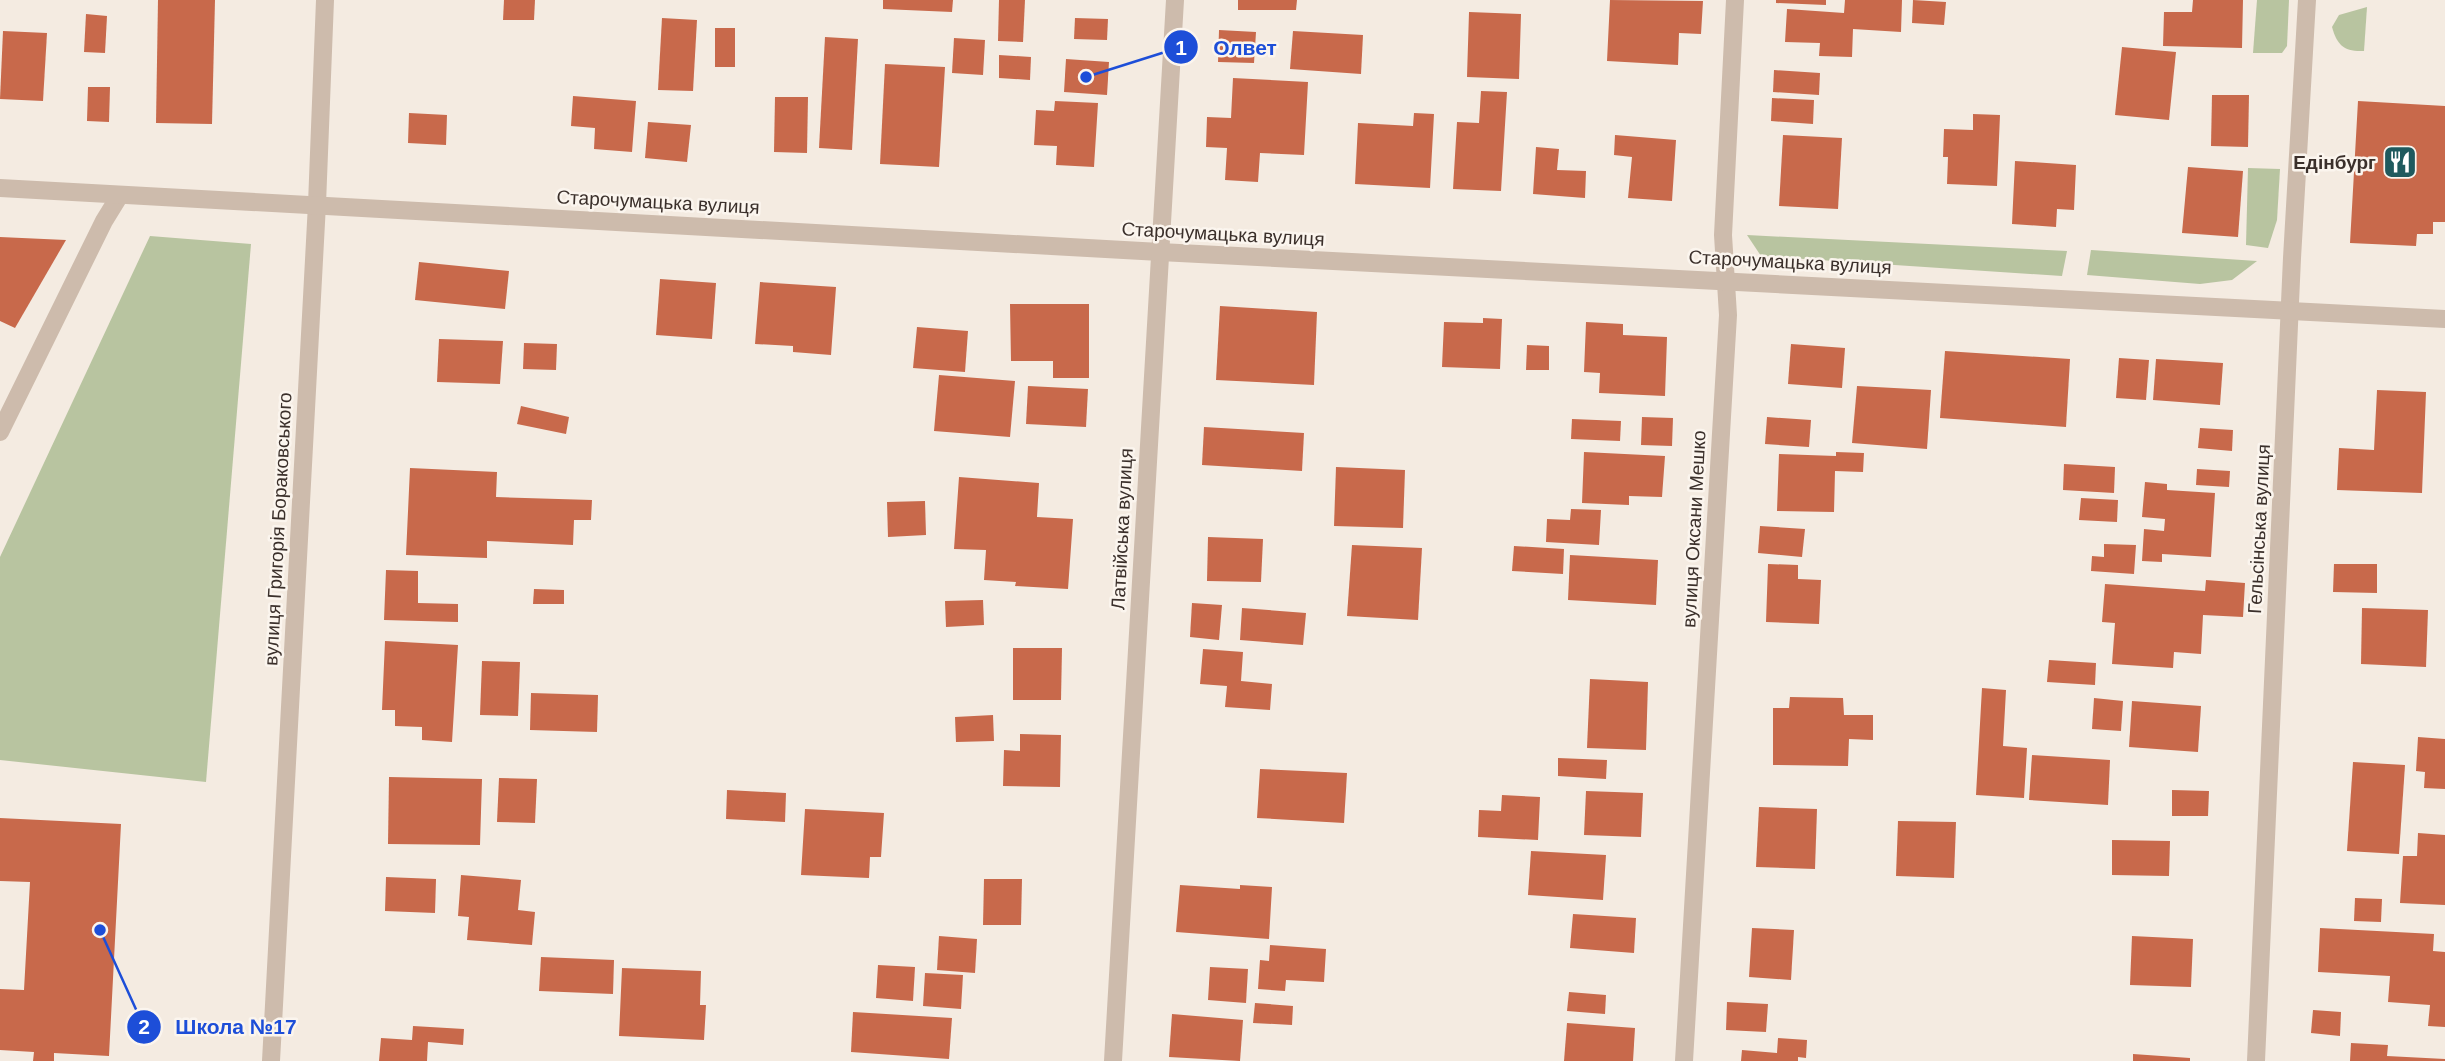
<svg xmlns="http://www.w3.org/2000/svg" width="2445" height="1061" viewBox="0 0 2445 1061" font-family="Helvetica,sans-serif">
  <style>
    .green { fill: #b8c4a0 }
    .building { fill: #c8694b }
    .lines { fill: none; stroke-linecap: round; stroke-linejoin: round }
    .minor { stroke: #cdbbac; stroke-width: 18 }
    .tertiary { stroke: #cdbbac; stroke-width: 18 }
    .labels { text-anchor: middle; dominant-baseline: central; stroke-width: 5; stroke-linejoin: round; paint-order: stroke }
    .poi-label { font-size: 19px; font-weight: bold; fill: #3b302b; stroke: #fbf5ee; text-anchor: end }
    .street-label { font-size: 19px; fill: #3b302b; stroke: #fbf5ee }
    .leader { fill: none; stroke: #1d4ed8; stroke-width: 2.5 }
    .callout-dot { fill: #1d4ed8; stroke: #fbf5ee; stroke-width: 2.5 }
    .mark-label { font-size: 21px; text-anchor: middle; font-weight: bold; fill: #fff }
    .callout-label { font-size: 21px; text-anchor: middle; font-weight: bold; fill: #1d4ed8; stroke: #fbf5ee; stroke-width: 5; stroke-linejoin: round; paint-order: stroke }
  </style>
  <rect width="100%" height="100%" fill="#f4ebe1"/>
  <!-- green -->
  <g class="green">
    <path d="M2257 0H2289L2287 46 2282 53H2253Z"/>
    <path d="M2367 7 2364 51C2344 52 2337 45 2332 27L2339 15Z"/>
    <path d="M2248 168 2280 169 2277 220 2268 248 2246 245Z"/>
    <path d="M1747 235 2067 251 2062 276 1761 256Z"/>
    <path d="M150 236 251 244 206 782 0 760V557Z"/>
    <path d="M2091 250 2257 261 2232 280 2200 284 2087 275Z"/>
  </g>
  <!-- building -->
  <g class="building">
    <path d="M158 0H215L212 124 156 123Z"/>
    <path d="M504 0H535L534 20H503Z"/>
    <path d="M883 0H953L952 12 883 9Z"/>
    <path d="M999 0H1025L1023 42 998 41Z"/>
    <path d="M1238 0H1297L1296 10H1238Z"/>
    <path d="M1610 0 1703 1 1701 34 1679 33 1678 65 1607 61Z"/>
    <path d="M1776 0H1826V5L1776 3Z"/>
    <path d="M1845 0H1902L1901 32 1853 29 1852 57 1819 56 1820 43 1785 42 1787 9 1844 13Z"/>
    <path d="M1913 0 1946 2 1944 25 1912 23Z"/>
    <path d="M2193 0H2243L2242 48 2163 46 2164 12H2192Z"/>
    <path d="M1469 12 1521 14 1519 79 1467 77Z"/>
    <path d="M86 14 107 16 105 53 84 52Z"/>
    <path d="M662 18 697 20 693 91 658 90Z"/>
    <path d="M1075 18 1108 19 1107 40 1074 39Z"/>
    <rect x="715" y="28" width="20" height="39"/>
    <path d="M1219 30 1256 32 1254 63 1218 62Z"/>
    <path d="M3 31 47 33 43 101 0 99Z"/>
    <path d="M1293 31 1363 35 1361 74 1290 69Z"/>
    <path d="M825 37 858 39 852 150 819 148Z"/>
    <path d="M954 38 985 40 983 75 952 73Z"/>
    <path d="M2122 47 2176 52 2169 120 2115 115Z"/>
    <path d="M999 55 1031 57 1030 80 999 78Z"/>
    <path d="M1066 59 1109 62 1107 95 1064 92Z"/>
    <path d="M885 64 945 67 939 167 880 164Z"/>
    <path d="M1774 70 1820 73 1819 95 1773 92Z"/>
    <path d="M1233 78 1308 82 1304 155 1260 153 1258 182 1225 180 1227 148 1206 147 1207 117 1231 118Z"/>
    <path d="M88 87H110L109 122 87 121Z"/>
    <path d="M1481 91 1507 92 1501 191 1453 189 1457 122 1479 123Z"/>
    <path d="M2212 95H2249L2248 147 2211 146Z"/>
    <path d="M573 96 636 101 632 152 594 149 595 128 571 126Z"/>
    <path d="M775 97H808L807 153 774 152Z"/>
    <path d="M1772 98 1814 100 1813 124 1771 121Z"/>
    <path d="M1055 101 1098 103 1094 167 1056 165 1057 146 1034 145 1036 110 1054 111Z"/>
    <path d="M2358 101 2445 106V222H2433V234H2417L2416 246 2350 243Z"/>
    <path d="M409 113 447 115 446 145 408 143Z"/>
    <path d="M1414 113 1434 114 1430 188 1355 184 1358 123 1413 126Z"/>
    <path d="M1973 114 2000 115 1997 186 1947 184 1948 157H1943L1944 129 1973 130Z"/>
    <path d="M648 122 691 125 687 162 645 158Z"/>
    <path d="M1615 135 1676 140 1672 201 1628 198 1632 157 1614 155Z"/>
    <path d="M1783 135 1842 138 1838 209 1779 206Z"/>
    <path d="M1536 147 1559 149 1557 170 1586 171 1585 198 1533 194Z"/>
    <path d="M2015 161 2076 165 2074 210 2057 209 2056 227 2012 224Z"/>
    <path d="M2188 167 2243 171 2238 237 2182 233Z"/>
    <path d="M0 237 66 240 15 328 0 321Z"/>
    <path d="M419 262 509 271 505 309 415 300Z"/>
    <path d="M660 279 716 283 712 339 656 335Z"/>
    <path d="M760 282 836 287 831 355 793 352V346L755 344Z"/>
    <path d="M1010 304H1089V378H1053V361H1011Z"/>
    <path d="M1220 306 1317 312 1314 385 1216 380Z"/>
    <path d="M1483 318 1502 319 1500 369 1442 367 1444 322 1483 323Z"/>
    <path d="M1586 322 1623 324V335L1667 337 1665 396 1599 393 1600 373 1584 372Z"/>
    <path d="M917 327 968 331 965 372 913 368Z"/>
    <path d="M439 339 503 341 500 384 437 382Z"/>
    <path d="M524 343 557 344 556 370 523 369Z"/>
    <path d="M1791 344 1845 348 1842 388 1788 384Z"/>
    <path d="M1527 345 1549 346V370H1526Z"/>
    <path d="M1945 351 2070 359 2066 427 1940 418Z"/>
    <path d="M2119 358 2149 360 2146 400 2116 398Z"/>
    <path d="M2156 359 2223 363 2220 405 2153 400Z"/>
    <path d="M939 375 1015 381 1010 437 934 431Z"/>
    <path d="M1028 386 1088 389 1086 427 1026 424Z"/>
    <path d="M1857 386 1931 390 1927 449 1852 443Z"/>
    <path d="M2377 390 2426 392 2422 493 2337 490 2339 448 2374 450Z"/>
    <path d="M521 406 569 417 566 434 517 424Z"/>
    <path d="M1642 417 1673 418 1672 446 1641 445Z"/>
    <path d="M1767 417 1811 420 1809 447 1765 444Z"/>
    <path d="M1572 419 1621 421 1620 441 1571 439Z"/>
    <path d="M1204 427 1304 433 1302 471 1202 465Z"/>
    <path d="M2200 428 2233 430 2232 451 2198 448Z"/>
    <path d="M1584 452 1665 456 1662 497 1629 496V505L1582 503Z"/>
    <path d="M1836 452 1864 453 1863 472 1835 471 1834 512 1777 511 1779 454 1836 456Z"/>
    <path d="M2064 464 2115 467 2114 493 2063 490Z"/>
    <path d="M1336 467 1405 470 1403 528 1334 526Z"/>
    <path d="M410 468 497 472 496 497 592 500 591 520H574L573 545 487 541V558L406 555Z"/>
    <path d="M2197 469 2230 471 2229 487 2196 485Z"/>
    <path d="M959 477 1039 483 1037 517 1073 519 1068 589 1015 586 1016 582 984 580 986 550 954 549Z"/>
    <path d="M2145 482 2167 484V490L2215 493 2211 557 2162 554V562L2142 561 2144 529 2164 531 2165 519 2142 517Z"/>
    <path d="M2081 498 2118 500 2117 522 2079 520Z"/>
    <path d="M925 501 926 535 888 537 887 502Z"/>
    <path d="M1571 509 1601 510 1599 545 1546 542 1547 519 1570 520Z"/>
    <path d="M1760 526 1805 529 1802 557 1758 553Z"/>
    <path d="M1208 537 1263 539 1261 582 1207 581Z"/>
    <path d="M2104 544 2136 545 2134 574 2091 571 2092 556 2104 557Z"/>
    <path d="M1352 545 1422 548 1418 620 1347 616Z"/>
    <path d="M1514 546 1564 549 1563 574 1512 571Z"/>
    <path d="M1570 555 1658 560 1656 605 1568 600Z"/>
    <path d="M1768 564 1798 565V579L1821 580 1819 624 1766 622Z"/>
    <path d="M2334 564H2377V593L2333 592Z"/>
    <path d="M386 570 418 571V603L458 604V622L384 620Z"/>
    <path d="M2206 580 2245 583 2243 617 2203 615 2201 654 2174 652 2173 668 2112 664 2115 623 2102 622 2105 584 2205 591Z"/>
    <path d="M534 589 564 590V604H533Z"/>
    <path d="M983 600 984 625 946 627 945 601Z"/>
    <path d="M1192 603 1222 605 1219 640 1190 637Z"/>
    <path d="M1242 608 1306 613 1303 645 1240 640Z"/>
    <path d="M2362 608 2428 610 2426 667 2361 664Z"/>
    <path d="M385 641 458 645 452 742 422 740V727L395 726V710H382Z"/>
    <path d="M1013 648H1062L1061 700H1013Z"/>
    <path d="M1203 649 1243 652 1241 681 1272 684 1270 710 1225 707 1227 686 1200 684Z"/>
    <path d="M2049 660 2096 663 2095 685 2047 682Z"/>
    <path d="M482 661 520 662 518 716 480 715Z"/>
    <path d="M1590 679 1648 682 1646 750 1587 748Z"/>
    <path d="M1982 688 2006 690 2003 746 2027 748 2024 798 1976 795Z"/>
    <path d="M531 693 598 695 597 732 530 730Z"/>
    <path d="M1790 697 1843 698 1844 715H1873V740L1849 739 1848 766 1773 765V708H1789Z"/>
    <path d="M2094 698 2123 701 2121 731 2092 729Z"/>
    <path d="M2132 701 2201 706 2198 752 2129 747Z"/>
    <path d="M993 715 994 741 956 742 955 717Z"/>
    <path d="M1020 734 1061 735 1060 787 1003 786 1004 750 1020 751Z"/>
    <path d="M2418 737 2445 739V789L2424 788 2425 772 2416 771Z"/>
    <path d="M2032 755 2110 760 2108 805 2029 800Z"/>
    <path d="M1558 758 1607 760 1606 779 1558 776Z"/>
    <path d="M2353 762 2405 765 2399 854 2347 851Z"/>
    <path d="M1260 769 1347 773 1344 823 1257 818Z"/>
    <path d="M389 777 482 779 480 845 388 844Z"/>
    <path d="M499 778 537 779 535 823 497 822Z"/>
    <path d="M727 790 786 793 785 822 726 819Z"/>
    <path d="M2172 790 2209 791 2208 816H2172Z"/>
    <path d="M1586 791 1643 793 1641 837 1584 835Z"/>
    <path d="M1502 795 1540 797 1538 840 1478 837 1479 810 1501 811Z"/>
    <path d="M1759 807 1817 809 1815 869 1756 867Z"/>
    <path d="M805 809 884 813 881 857H870L869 878 801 875Z"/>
    <path d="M0 818 121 824 109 1056 54 1053V1061H33L34 1052 0 1050V989L24 990 30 882 0 881Z"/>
    <path d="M1898 821 1956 822 1954 878 1896 876Z"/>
    <path d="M2418 833 2445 835V905L2400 903 2403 856H2417Z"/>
    <path d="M2112 840 2170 841 2169 876 2112 875Z"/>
    <path d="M1531 851 1606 855 1603 900 1528 895Z"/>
    <path d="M461 875 521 880 518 910 535 912 532 945 467 940 469 917 458 916Z"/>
    <path d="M386 877 436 879 435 913 385 911Z"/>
    <path d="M984 879H1022L1021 925H983Z"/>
    <path d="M1180 885 1240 889V885L1272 887 1269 939 1176 932Z"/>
    <path d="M2355 898 2382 899 2381 922 2354 921Z"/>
    <path d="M1573 914 1636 918 1634 953 1570 948Z"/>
    <path d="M1752 928 1794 930 1791 980 1749 977Z"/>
    <path d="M2320 928 2434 934 2433 951 2445 952V1027L2428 1026 2430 1005 2388 1002 2390 976 2318 972Z"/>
    <path d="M939 936 977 939 975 973 937 970Z"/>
    <path d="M2132 936 2193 939 2191 987 2130 985Z"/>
    <path d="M1270 945 1326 949 1324 982 1286 980 1285 991 1258 989 1260 960 1269 961Z"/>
    <path d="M541 957 614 960 613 994 539 991Z"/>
    <path d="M878 965 915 967 913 1001 876 998Z"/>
    <path d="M1210 967 1248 969 1246 1003 1208 1000Z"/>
    <path d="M622 968 701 971 700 1005H706L704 1040 619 1036Z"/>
    <path d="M925 973 963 975 961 1009 923 1006Z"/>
    <path d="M1569 992 1606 995 1605 1014 1567 1011Z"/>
    <path d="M1727 1002 1768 1004 1766 1032 1726 1030Z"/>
    <path d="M1255 1003 1293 1006 1292 1025 1253 1023Z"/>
    <path d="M2313 1010 2341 1012 2340 1036 2311 1033Z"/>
    <path d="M853 1012 952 1018 949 1059 851 1052Z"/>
    <path d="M1172 1014 1243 1020 1240 1061 1169 1057Z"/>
    <path d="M1567 1023 1635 1028 1633 1061H1564Z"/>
    <path d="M413 1026 464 1029 463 1045 428 1042 427 1061H379L381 1038 412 1040Z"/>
    <path d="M1778 1038 1807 1040 1806 1058 1798 1057V1061H1741L1742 1050 1777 1053Z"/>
    <path d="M2351 1043 2388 1045 2387 1056 2445 1059V1061H2350Z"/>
    <path d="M2133 1054 2190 1058V1061H2133Z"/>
  </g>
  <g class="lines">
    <!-- minor -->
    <g class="minor">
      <path d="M0 432 104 221 120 195"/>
      <path d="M271 1061 317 204 325 0"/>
      <path d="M1113 1061 1175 0"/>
      <path d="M1684 1061 1728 315 1723 235 1735 0"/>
      <path d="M2256 1061 2292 258 2307 0"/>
    </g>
    <!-- tertiary -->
    <path class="tertiary" d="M0 188 1160 252 2445 319"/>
  </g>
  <!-- icons -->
  <defs>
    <g id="restaurant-square" transform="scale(1.75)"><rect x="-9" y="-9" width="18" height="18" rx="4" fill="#1f5a5e" stroke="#fbf5ee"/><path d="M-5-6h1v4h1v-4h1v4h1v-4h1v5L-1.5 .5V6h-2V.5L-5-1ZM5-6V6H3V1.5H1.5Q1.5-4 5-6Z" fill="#fff"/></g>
  </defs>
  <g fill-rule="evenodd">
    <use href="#restaurant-square" x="2400" y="162"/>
  </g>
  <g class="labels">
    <!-- poi labels -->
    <g class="poi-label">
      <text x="2376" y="162">Едінбург</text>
    </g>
    <!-- street labels -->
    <g class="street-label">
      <text transform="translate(658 202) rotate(3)">Старочумацька вулиця</text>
      <text transform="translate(1223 234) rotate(3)">Старочумацька вулиця</text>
      <text transform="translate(1790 262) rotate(3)">Старочумацька вулиця</text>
      <text transform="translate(278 529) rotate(-87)">вулиця Григорія Бораковського</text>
      <text transform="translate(1122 529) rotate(-87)">Латвійська вулиця</text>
      <text transform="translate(1694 529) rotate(-87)">вулиця Оксани Мешко</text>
      <text transform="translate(2259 529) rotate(-87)">Гельсінська вулиця</text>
    </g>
  </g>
  <!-- callouts -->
  <path class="leader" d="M1086 77L1181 47M100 930L144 1027"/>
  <g class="callout-dot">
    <circle cx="1086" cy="77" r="7"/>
    <circle cx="100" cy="930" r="7"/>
    <circle cx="1181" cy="47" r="18"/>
    <circle cx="144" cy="1027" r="18"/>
  </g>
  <g class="mark-label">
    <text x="1181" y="55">1</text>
    <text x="144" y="1034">2</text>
  </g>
  <g class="callout-label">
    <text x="1245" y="55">Олвет</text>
    <text x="236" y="1034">Школа №17</text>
  </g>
</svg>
